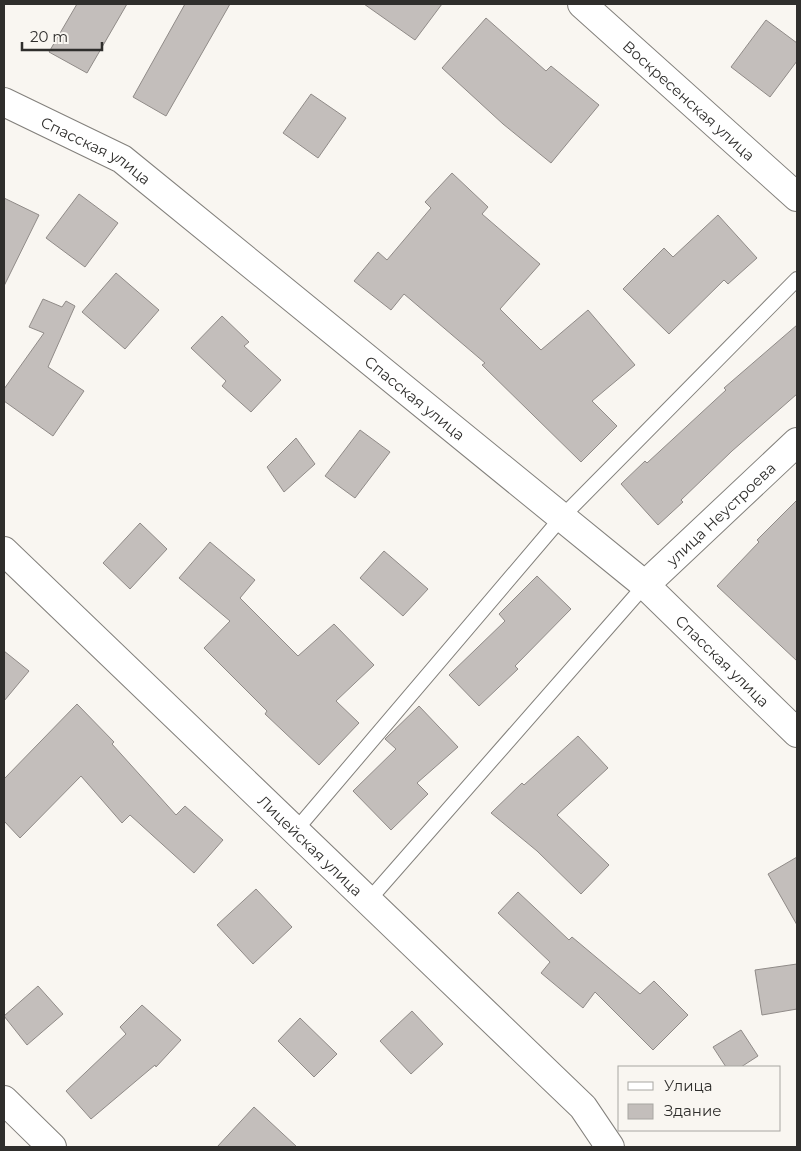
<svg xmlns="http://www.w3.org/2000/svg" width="801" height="1151" viewBox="0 0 801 1151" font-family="Montserrat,sans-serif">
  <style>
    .building { fill: #c3bebb; stroke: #908b88 }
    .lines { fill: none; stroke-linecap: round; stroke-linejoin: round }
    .service-casing { stroke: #83807c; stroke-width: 16 }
    .minor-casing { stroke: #83807c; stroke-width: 30 }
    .service { stroke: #fff; stroke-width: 14 }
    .minor { stroke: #fff; stroke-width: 28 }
    .labels { text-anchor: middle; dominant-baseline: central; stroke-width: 4.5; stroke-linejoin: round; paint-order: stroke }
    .street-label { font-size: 15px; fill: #2f2e2c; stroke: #f9f6f1 }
  </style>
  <rect width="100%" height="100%" fill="#f9f6f1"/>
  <!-- building -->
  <g class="building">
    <path d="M77 4H127L87 73 49 52Z"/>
    <path d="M185 4H230L166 116 133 97Z"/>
    <path d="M364 4H442L415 40Z"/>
    <path d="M486 18 546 71 551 66 599 105 551 163 503 124 442 68Z"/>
    <path d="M766 20 797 43V61L770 97 731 67Z"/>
    <path d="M311 94 346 118 318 158 283 133Z"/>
    <path d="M452 173 488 207 482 214 540 264 500 309 541 350 588 310 635 365 592 401 617 426 581 462 482 365 485 363 404 294 391 310 354 281 378 252 387 260 431 208 425 202Z"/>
    <path d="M79 194 118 223 85 267 46 238Z"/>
    <path d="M4 198 39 215 4 286Z"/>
    <path d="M718 215 757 258 728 284 724 280 669 334 623 289 664 248 673 257Z"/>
    <path d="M116 273 159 310 125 349 82 312Z"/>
    <path d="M43 299 62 307 66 301 75 306 48 367 84 391 53 436 4 401V389L44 333 29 327Z"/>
    <path d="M222 316 249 342 244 346 281 380 251 412 222 386 226 381 191 348Z"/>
    <path d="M797 325V394L732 451 681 500 683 502 658 525 621 484 645 461 647 463 726 390 724 388Z"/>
    <path d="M360 430 390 452 355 498 325 476Z"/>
    <path d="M296 438 315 464 284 492 267 467Z"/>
    <path d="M797 500V661L717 586 759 542 757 540Z"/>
    <path d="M140 523 167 549 130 589 103 563Z"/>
    <path d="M210 542 255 580 240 598 298 656 334 624 374 665 336 701 359 723 319 765 265 714 267 711 204 648 230 621 179 578Z"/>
    <path d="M384 551 428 589 403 616 360 578Z"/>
    <path d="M537 576 571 609 515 666 518 669 479 706 449 675 505 621 499 614Z"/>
    <path d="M4 651 29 671 4 701Z"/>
    <path d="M77 704 114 742 112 744 176 815 185 806 223 840 194 873 130 815 122 823 81 776 20 838 4 821V779Z"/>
    <path d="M419 706 458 747 417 783 428 794 391 830 353 791 396 749 385 739Z"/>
    <path d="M578 736 608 768 557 815 609 865 581 894 537 851 491 813 522 783 524 785Z"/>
    <path d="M797 857V925L768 874Z"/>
    <path d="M256 889 292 927 253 964 217 925Z"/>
    <path d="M518 892 569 940 572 937 640 994 654 981 688 1015 653 1050 595 992 583 1008 541 973 550 962 498 913Z"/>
    <path d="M797 964V1009L762 1015 755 970Z"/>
    <path d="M38 986 63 1014 27 1045 4 1016Z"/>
    <path d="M142 1005 181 1040 156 1067 155 1065 91 1119 66 1091 126 1034 120 1027Z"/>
    <path d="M412 1011 443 1044 411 1074 380 1041Z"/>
    <path d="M300 1018 337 1054 314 1077 278 1041Z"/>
    <path d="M741 1030 758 1056 741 1067H726L713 1047Z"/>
    <path d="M254 1107 297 1147H217Z"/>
  </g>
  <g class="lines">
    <!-- service casing -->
    <g class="service-casing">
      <g id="service">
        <path d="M295 831 562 517 797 279"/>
        <path d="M368 901 645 585"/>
      </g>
    </g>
    <!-- minor casing -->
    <g class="minor-casing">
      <g id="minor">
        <path id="s1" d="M582 4 797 197"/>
        <path id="s2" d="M4 102 122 159 645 585 797 733"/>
        <path id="s3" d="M4 551 583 1107 610 1147"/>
        <path id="s4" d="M645 585 797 442"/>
        <path d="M4 1100 52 1147"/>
      </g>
    </g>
    <!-- service -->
    <use href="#service" class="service"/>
    <!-- minor -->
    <use href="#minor" class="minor"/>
  </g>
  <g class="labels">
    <!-- street labels -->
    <g class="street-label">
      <text stroke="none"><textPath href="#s1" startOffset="144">Воскресенская улица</textPath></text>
      <text stroke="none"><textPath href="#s2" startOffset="104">Спасская улица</textPath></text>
      <text stroke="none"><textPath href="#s2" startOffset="509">Спасская улица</textPath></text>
      <text stroke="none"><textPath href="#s4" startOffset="104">улица Неустроева</textPath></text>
      <text stroke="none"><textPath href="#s2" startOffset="914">Спасская улица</textPath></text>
      <text stroke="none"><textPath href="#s3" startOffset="425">Лицейская улица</textPath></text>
    </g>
  </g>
  <!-- border -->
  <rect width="801" height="1151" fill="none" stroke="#2f2e2c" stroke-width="10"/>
  <!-- legend -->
  <rect x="618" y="1066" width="162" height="65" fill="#f9f6f1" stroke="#a8a6a2"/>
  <rect x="628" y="1082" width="25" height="8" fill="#ffffff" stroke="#a8a6a2"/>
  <text x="664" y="1091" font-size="15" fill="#2f2e2c">Улица</text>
  <rect x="628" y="1104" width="25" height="15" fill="#c3bebb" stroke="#a8a6a2"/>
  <text x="664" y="1116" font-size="15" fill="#2f2e2c">Здание</text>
  <!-- scale -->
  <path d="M22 42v8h80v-8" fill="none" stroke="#2f2e2c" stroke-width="2.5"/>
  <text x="30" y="42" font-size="15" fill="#2f2e2c" stroke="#f9f6f1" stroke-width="4" paint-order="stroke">20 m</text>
</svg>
